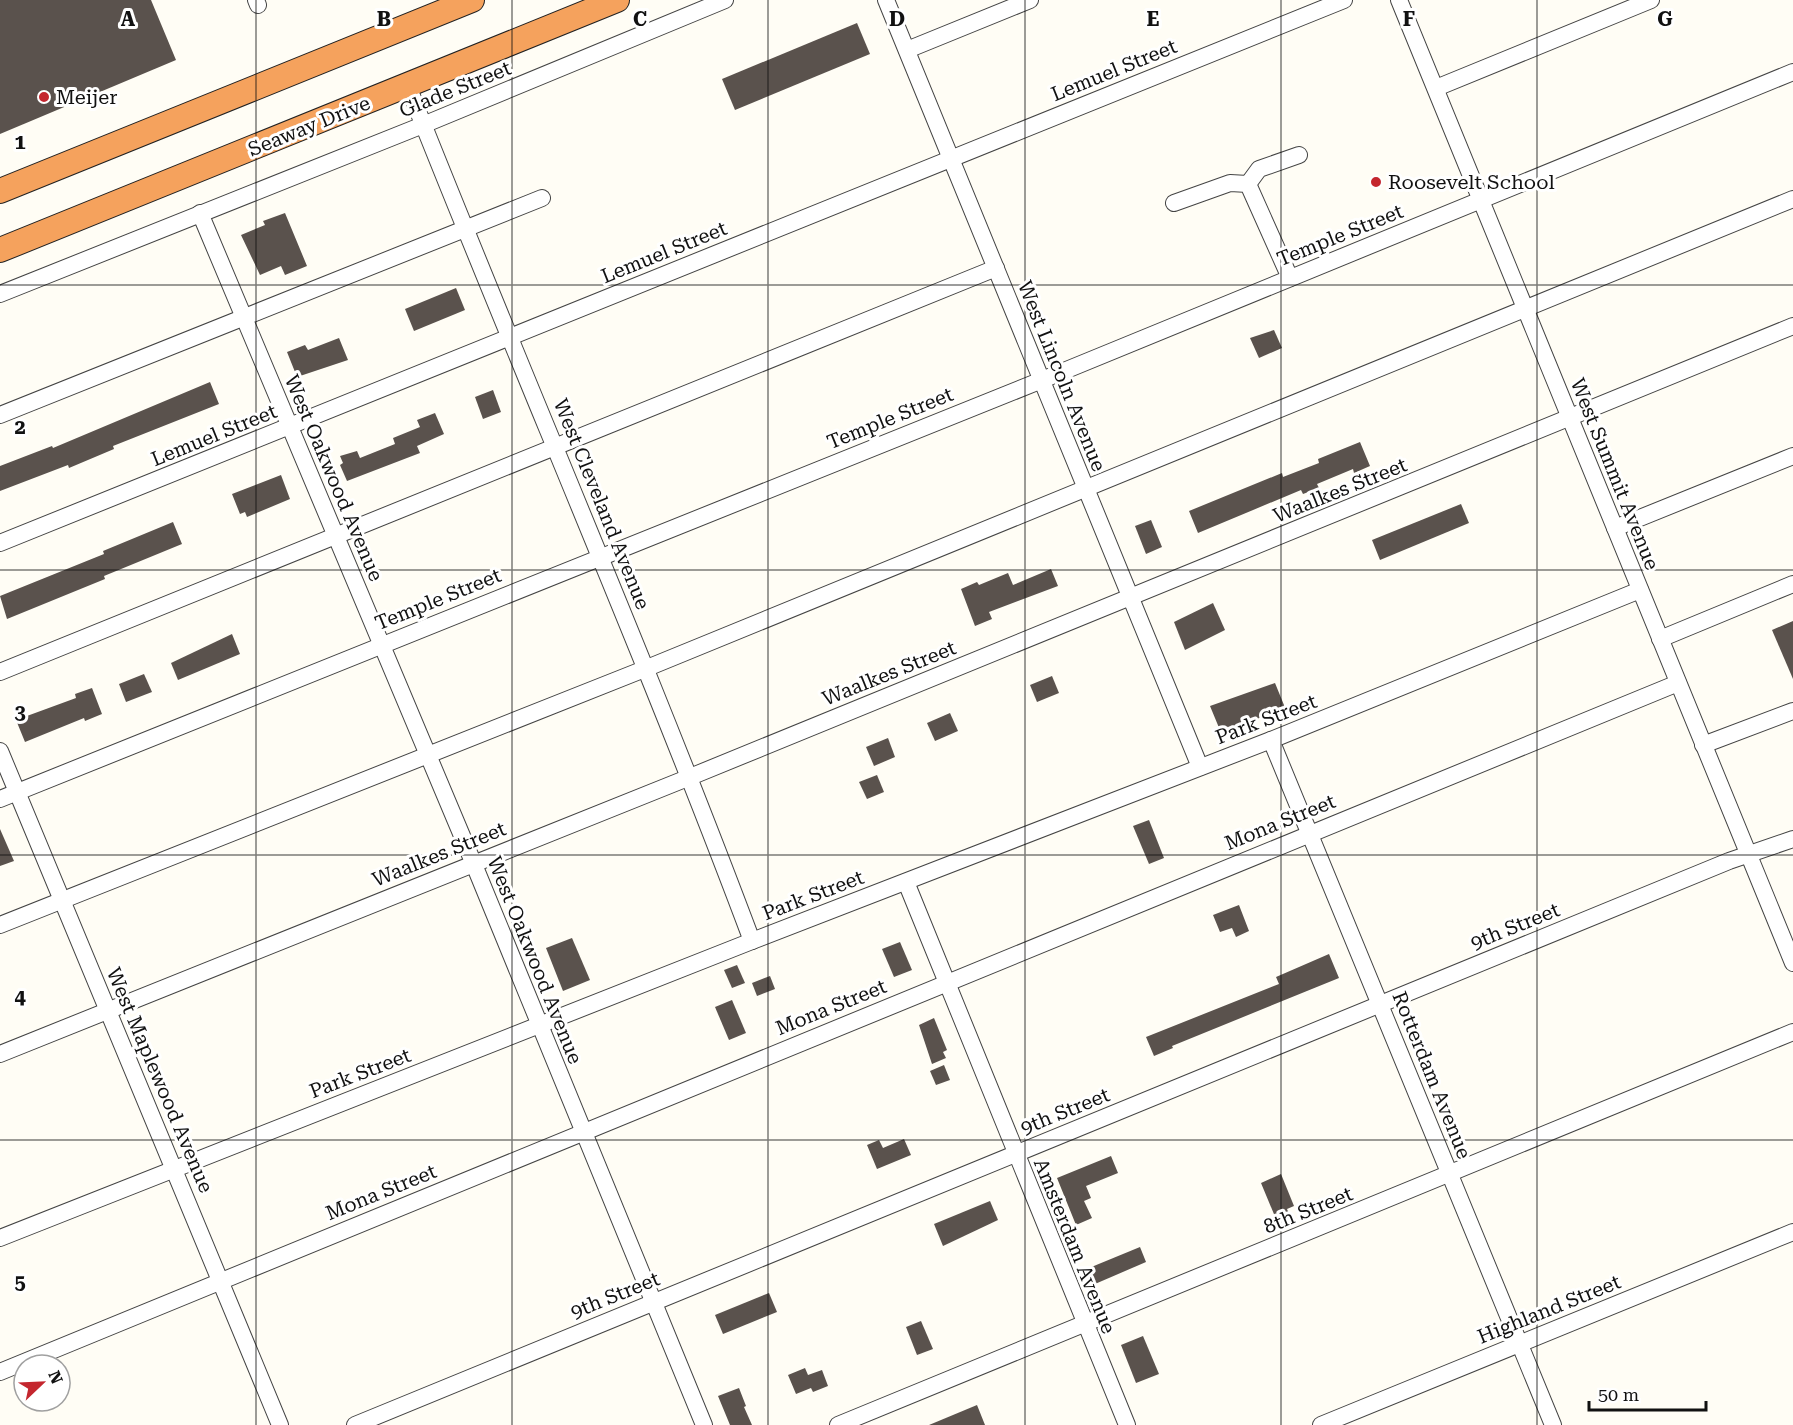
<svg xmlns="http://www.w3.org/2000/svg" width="1793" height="1425" viewBox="0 0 1793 1425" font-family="'Roboto Serif',serif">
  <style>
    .building { fill: #5a524d }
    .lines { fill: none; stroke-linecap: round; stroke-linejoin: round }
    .minor-casing { stroke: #444; stroke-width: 18 }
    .highway-casing { stroke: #222; stroke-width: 26 }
    .minor { stroke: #fff; stroke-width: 16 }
    .highway { stroke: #f5a25d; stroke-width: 24 }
    .grid { fill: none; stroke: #111; stroke-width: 1.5; stroke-opacity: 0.55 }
    .poi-dot { fill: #c4262e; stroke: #fff; stroke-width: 2 }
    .labels { text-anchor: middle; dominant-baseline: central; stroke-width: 6; stroke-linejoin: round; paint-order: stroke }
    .street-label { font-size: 20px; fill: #111; stroke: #fff }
    .poi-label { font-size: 20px; fill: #111; stroke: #fff; text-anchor: start }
    .grid-label { font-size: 20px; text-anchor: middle; font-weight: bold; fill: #111; stroke: #fff; stroke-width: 6; stroke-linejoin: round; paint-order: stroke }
  </style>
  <rect width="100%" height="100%" fill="#fffdf5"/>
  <!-- building -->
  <g class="building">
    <path d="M0 0H151L176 60 0 134Z"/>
    <path d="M857 23 870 54 735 110 722 79Z"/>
    <path d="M285 213 307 266 285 275 281 266 260 275 241 235 265 225 263 221Z"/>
    <path d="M456 288 465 310 414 331 405 309Z"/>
    <path d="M1274 330 1282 348 1259 358 1250 338Z"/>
    <path d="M339 338 348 360 297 377 287 352 305 345 308 350Z"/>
    <path d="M210 382 219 404 113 446 114 449 69 468 68 465 0 491V466L52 446 53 448Z"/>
    <path d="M493 390 501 412 483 419 475 397Z"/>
    <path d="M435 413 444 434 417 446 420 453 347 481 340 465 343 463 340 456 357 451 360 458 395 444 393 438 420 427 417 420Z"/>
    <path d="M1360 442 1370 466 1354 473 1353 469 1317 484 1319 488 1303 494 1301 490 1198 533 1189 511 1282 473 1283 477 1319 463 1318 459Z"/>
    <path d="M281 475 290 499 247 517 245 512 240 514 232 494Z"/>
    <path d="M1461 504 1469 523 1380 560 1372 540Z"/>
    <path d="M1151 520 1162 547 1146 554 1135 526Z"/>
    <path d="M173 522 182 544 104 576 105 579 7 619 0 596 104 554 103 551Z"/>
    <path d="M1051 569 1058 586 989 612 992 619 975 626 961 589 977 582 979 585 1008 573 1013 585Z"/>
    <path d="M1213 603 1225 630 1185 650 1174 622Z"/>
    <path d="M1793 621V679L1772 630Z"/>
    <path d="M232 634 240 654 178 680 171 663Z"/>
    <path d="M144 674 152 692 126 702 119 684Z"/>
    <path d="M1052 676 1059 693 1037 702 1030 685Z"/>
    <path d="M1275 683 1286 710 1271 716 1270 713 1222 735 1210 706Z"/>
    <path d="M92 688 102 714 85 721 84 718 25 742 16 720 76 698 75 694Z"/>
    <path d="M950 713 958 731 935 741 927 723Z"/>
    <path d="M888 738 895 757 874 766 866 747Z"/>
    <path d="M877 775 884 792 867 799 859 782Z"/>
    <path d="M1149 820 1164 858 1149 864 1133 826Z"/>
    <path d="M0 829 14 861 0 866Z"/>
    <path d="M1239 905 1249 931 1236 937 1232 928 1220 932 1213 915Z"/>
    <path d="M572 938 590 980 563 991 546 948Z"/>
    <path d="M900 942 912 970 894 977 882 949Z"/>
    <path d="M1329 954 1339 978 1172 1046 1173 1048 1154 1056 1146 1037 1279 984 1276 977Z"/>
    <path d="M737 965 745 983 732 988 724 970Z"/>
    <path d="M770 976 775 989 757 996 752 983Z"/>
    <path d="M732 1000 746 1033 729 1040 715 1007Z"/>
    <path d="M934 1018 947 1050 943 1052 946 1058 932 1064 919 1025Z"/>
    <path d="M944 1065 950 1080 936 1085 930 1071Z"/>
    <path d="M904 1139 911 1155 877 1169 867 1145 879 1140 883 1148Z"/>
    <path d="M1111 1156 1118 1173 1086 1186 1091 1198 1084 1201 1092 1218 1076 1225 1057 1178Z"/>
    <path d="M1281 1174 1294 1206 1287 1209 1289 1214 1276 1219 1261 1183Z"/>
    <path d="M990 1201 998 1220 943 1246 934 1224Z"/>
    <path d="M1140 1247 1146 1262 1095 1284 1089 1268Z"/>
    <path d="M769 1293 777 1312 723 1334 715 1315Z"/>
    <path d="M921 1321 933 1349 917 1355 906 1327Z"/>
    <path d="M1143 1336 1159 1374 1136 1383 1121 1345Z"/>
    <path d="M805 1368 808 1375 822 1370 828 1386 813 1392 811 1388 796 1394 788 1375Z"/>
    <path d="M739 1388 746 1406 744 1407 752 1425H730L718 1396Z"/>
    <path d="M977 1405 985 1425H929Z"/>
  </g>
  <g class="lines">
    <!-- minor casing -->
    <g class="minor-casing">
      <g id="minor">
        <path d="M256 0 258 5"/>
        <path d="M886 0 1200 767"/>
        <path d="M1399 0 1793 963"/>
        <path d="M907 50 1030 0"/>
        <path d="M408 86C521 372 644 653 752 941"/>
        <path d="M1436 88 1651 0"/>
        <path d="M1248 184 1259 169 1299 155"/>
        <path d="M1174 203 1230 183 1248 184 1290 278"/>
        <path d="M200 213 473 862 704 1425"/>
        <path d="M0 294 423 125 725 0"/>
        <path d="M0 415 542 198"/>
        <path d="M1615 528 1793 456"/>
        <path d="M0 543 1344 0"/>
        <path d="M1660 639 1793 584"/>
        <path d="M0 672 996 268"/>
        <path d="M1271 740 1553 1425"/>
        <path d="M1703 745 1793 711"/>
        <path d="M0 751 280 1425"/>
        <path d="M0 799 1042 380 1793 72"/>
        <path d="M906 882 1127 1425"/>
        <path d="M0 925 647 668 1793 199"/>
        <path d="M0 1054 690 777 1793 326"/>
        <path d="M0 1238 752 941 1271 740 1640 590"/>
        <path d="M0 1372 1678 683"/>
        <path d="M355 1425 1729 861 1793 839"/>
        <path d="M838 1425 1793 1032"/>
        <path d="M1321 1425 1793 1232"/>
      </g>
    </g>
    <!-- highway casing -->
    <g class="highway-casing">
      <g id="highway">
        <path d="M0 191 472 0"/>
        <path d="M0 250 617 0"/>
      </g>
    </g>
    <!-- minor -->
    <use href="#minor" class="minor"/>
    <!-- highway -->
    <use href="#highway" class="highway"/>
  </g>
  <!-- grid -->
  <path class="grid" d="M256 0V1425M512 0V1425M768 0V1425M1025 0V1425M1281 0V1425M1537 0V1425M0 285H1793M0 570H1793M0 855H1793M0 1140H1793"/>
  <!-- markers -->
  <g class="poi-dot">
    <circle cx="44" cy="97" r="6"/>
    <circle cx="1376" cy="182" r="6"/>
  </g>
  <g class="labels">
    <!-- street labels -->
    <g class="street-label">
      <text transform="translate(1114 70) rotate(-22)">Lemuel Street</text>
      <text transform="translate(455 89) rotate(-22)">Glade Street</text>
      <text transform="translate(309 126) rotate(-22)">Seaway Drive</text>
      <text transform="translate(1340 235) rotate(-22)">Temple Street</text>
      <text transform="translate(664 252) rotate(-22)">Lemuel Street</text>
      <text transform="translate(1062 376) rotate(68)">West Lincoln Avenue</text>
      <text transform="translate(890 418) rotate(-22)">Temple Street</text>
      <text transform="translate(214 435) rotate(-22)">Lemuel Street</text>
      <text transform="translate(1615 474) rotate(68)">West Summit Avenue</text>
      <text transform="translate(334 478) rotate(67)">West Oakwood Avenue</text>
      <text transform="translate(1340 490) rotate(-22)">Waalkes Street</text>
      <text transform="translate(602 504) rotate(68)">West Cleveland Avenue</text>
      <text transform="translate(438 599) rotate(-22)">Temple Street</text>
      <text transform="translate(889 673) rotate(-22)">Waalkes Street</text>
      <text transform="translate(1266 719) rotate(-21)">Park Street</text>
      <text transform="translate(1280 822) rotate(-22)">Mona Street</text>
      <text transform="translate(439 854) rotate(-22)">Waalkes Street</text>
      <text transform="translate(813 895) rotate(-21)">Park Street</text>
      <text transform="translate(1515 926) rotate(-22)">9th Street</text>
      <text transform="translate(535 960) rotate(68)">West Oakwood Avenue</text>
      <text transform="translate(831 1007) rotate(-22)">Mona Street</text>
      <text transform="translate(360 1073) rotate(-21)">Park Street</text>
      <text transform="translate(1432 1075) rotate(68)">Rotterdam Avenue</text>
      <text transform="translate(160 1080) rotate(67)">West Maplewood Avenue</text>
      <text transform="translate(1065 1111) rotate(-22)">9th Street</text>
      <text transform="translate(381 1192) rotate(-22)">Mona Street</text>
      <text transform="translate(1308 1210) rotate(-22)">8th Street</text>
      <text transform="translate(1075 1246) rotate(68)">Amsterdam Avenue</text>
      <text transform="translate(615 1295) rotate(-22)">9th Street</text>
      <text transform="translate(1549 1309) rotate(-22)">Highland Street</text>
    </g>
    <!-- poi labels -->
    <g class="poi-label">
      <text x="56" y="97">Meijer</text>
      <text x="1388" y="182">Roosevelt School</text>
    </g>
  </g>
  <g class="grid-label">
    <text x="128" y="26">A</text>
    <text x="384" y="26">B</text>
    <text x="640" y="26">C</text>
    <text x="897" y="26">D</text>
    <text x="1153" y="26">E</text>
    <text x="1409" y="26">F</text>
    <text x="1665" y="26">G</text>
    <text x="20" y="149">1</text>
    <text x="20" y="434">2</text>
    <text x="20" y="719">3</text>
    <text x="20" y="1004">4</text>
    <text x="20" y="1289">5</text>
  </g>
  <!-- north arrow -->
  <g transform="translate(42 1383) rotate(67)"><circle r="28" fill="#ffffff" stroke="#a0a0a0" stroke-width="1.5"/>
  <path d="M0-4.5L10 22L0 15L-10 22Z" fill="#c4262e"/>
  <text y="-9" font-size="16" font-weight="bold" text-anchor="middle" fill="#111111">N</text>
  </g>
  <!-- scale -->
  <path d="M1589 1401v9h117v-9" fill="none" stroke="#111111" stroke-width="3"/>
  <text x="1598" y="1401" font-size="18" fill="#111111" stroke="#ffffff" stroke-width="4.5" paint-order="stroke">50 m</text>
</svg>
